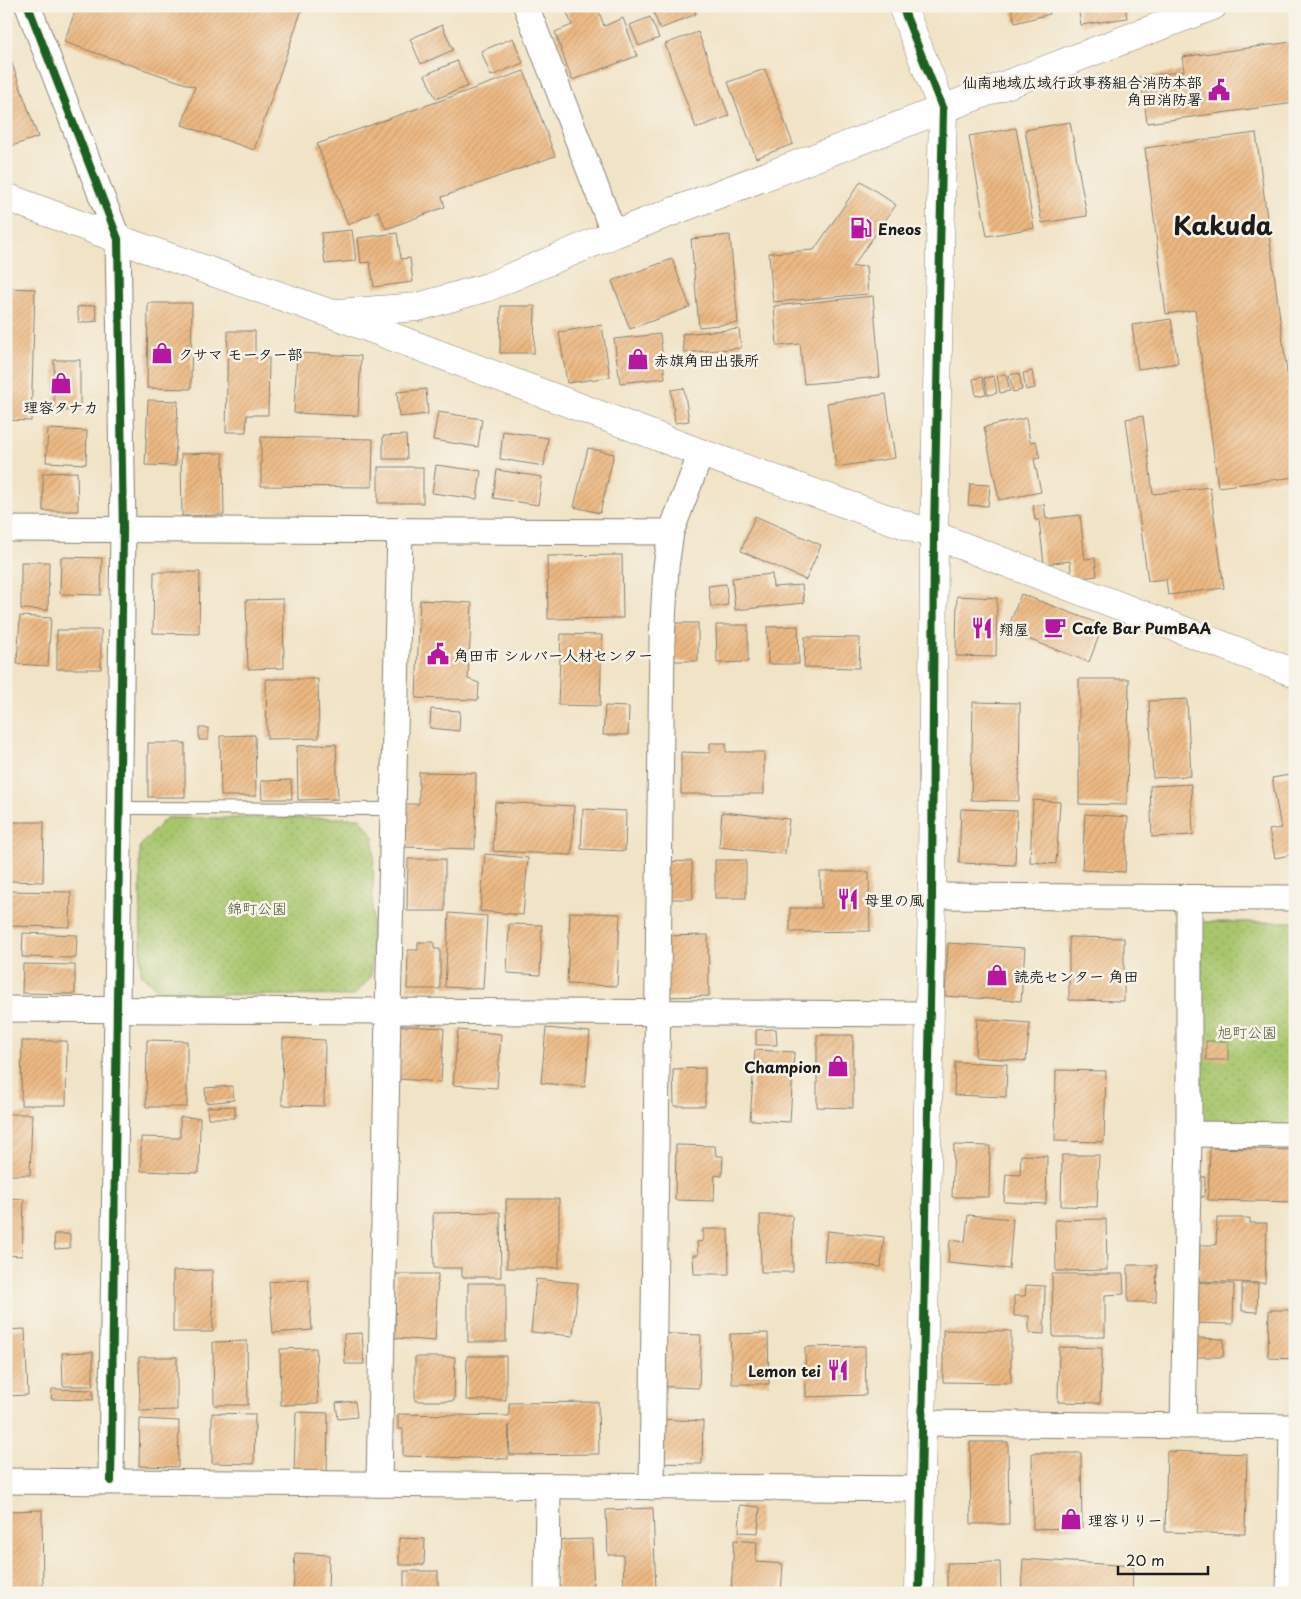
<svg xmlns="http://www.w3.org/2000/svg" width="1301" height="1599" viewBox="0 0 1301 1599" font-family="'Playpen Sans','Klee One',sans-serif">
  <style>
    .park { fill: url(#park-dots); stroke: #627144 }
    .building { fill: url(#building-hatch) }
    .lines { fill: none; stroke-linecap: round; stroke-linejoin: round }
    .service-casing { stroke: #868071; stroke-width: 14 }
    .minor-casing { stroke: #868071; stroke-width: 27 }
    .tertiary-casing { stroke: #868071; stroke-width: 29 }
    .service { stroke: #fff; stroke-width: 12 }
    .minor { stroke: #fff; stroke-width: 25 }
    .tertiary { stroke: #fff; stroke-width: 28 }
    .cycleway-casing { stroke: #f7f3e8; stroke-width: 11 }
    .cycleway { stroke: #1b5e20; stroke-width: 8 }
    .labels { text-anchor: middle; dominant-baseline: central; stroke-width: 5; stroke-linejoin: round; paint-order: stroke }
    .poi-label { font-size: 15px; font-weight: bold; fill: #1c1c1c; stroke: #f7f3e8; text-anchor: start }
    .park-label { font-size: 15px; fill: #4d5838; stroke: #f7f3e8 }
    .town-label { font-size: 25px; font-weight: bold; fill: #1c1c1c; stroke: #f7f3e8 }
  </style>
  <defs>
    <pattern id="park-dots" width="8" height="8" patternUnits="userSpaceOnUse" patternTransform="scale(1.25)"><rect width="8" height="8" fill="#a8c66d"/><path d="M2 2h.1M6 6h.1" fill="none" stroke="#90aa5e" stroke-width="1.8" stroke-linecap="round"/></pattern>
    <pattern id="building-hatch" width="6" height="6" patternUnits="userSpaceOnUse" patternTransform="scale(1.25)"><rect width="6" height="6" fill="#ecb882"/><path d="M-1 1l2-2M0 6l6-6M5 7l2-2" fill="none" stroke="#ca9e70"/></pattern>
  </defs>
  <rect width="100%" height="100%" fill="#f7f3e8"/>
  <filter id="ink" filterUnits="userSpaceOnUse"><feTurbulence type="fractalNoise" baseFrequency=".02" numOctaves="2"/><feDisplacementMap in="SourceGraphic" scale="10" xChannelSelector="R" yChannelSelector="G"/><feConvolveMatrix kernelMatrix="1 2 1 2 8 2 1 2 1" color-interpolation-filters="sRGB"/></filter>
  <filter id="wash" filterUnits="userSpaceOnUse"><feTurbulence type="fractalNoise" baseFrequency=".0096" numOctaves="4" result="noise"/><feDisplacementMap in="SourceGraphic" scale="20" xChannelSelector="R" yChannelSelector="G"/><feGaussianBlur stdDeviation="1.12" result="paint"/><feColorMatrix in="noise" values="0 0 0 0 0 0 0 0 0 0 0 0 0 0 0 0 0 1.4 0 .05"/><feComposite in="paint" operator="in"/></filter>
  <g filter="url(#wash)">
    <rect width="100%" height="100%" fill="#f1e3c6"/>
    <!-- park -->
    <g class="park">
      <path d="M166 818H360L374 837 371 977 354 996 163 994 141 974 140 846Z"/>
      <path d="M1201 922H1295V1125L1198 1123Z"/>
    </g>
    <g id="blocks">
      <!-- building -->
      <g class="building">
        <path d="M77 6H303L254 150 182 125 195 87 64 42Z"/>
        <path d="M597 6 604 26 623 18 637 56 572 80 555 32 572 25 565 7Z"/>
        <path d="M651 6H693L696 14 660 29Z"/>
        <path d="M819 6H831L821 11Z"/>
        <path d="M1011 6H1048L1050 14 1015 23Z"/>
        <path d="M1078 6H1125L1127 18 1081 25Z"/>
        <path d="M650 17 659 38 639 46 630 25Z"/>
        <path d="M442 25 453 50 421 64 410 39Z"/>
        <path d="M698 32 729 116 696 128 665 44Z"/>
        <path d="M513 38 523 63 491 76 481 51Z"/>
        <path d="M1291 42 1295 66V103L1147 123 1141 77 1184 71 1182 57Z"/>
        <path d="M10 58 38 137 6 148V59Z"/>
        <path d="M457 61 468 86 436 99 425 75Z"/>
        <path d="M765 69 793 144 756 158 728 82Z"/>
        <path d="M524 71 555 156 442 197 445 207 386 229 378 211 348 225 317 144Z"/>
        <path d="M1070 122 1087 216 1042 223 1025 130Z"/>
        <path d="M1016 128 1034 228 987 236 969 136Z"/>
        <path d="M1256 133 1295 435V477L1218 487 1195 310 1166 314 1145 148Z"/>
        <path d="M861 181 896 205 852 267 866 266 868 294 773 302 769 253 814 250Z"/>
        <path d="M352 230 356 261 325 264 321 233Z"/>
        <path d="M397 233 401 259 410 258 413 282 374 287 370 262 361 263 358 238Z"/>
        <path d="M730 235 738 323 699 327 691 239Z"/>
        <path d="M672 259 690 307 630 329 612 281Z"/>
        <path d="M6 288 35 289 31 421 6 420Z"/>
        <path d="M873 296 880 377 804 384 800 344 777 346 774 306Z"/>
        <path d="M148 303H192L191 389 147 388Z"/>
        <path d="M95 305 97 321 79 323 77 307Z"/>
        <path d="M501 306H535L534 353H500Z"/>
        <path d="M1171 319 1178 363 1138 369 1132 325Z"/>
        <path d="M602 325 610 377 567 383 559 332Z"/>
        <path d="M739 329 741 348 684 353 682 334Z"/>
        <path d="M228 331H255V358H269L268 415H247L246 432H226Z"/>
        <path d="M660 334 665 378 620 383 614 339Z"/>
        <path d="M297 353 361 356 358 416 294 413Z"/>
        <path d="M1295 357V387H1294L1289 358Z"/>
        <rect x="54" y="360" width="26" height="50"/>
        <path d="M1032 371 1035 388 1026 390 1023 373Z"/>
        <path d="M1019 373 1022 390 1013 392 1009 375Z"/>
        <path d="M1006 374 1010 391 1000 393 997 376Z"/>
        <path d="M994 376 997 393 988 395 984 378Z"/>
        <path d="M982 377 986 394 976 396 973 379Z"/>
        <path d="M684 388 689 421 675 423 671 390Z"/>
        <path d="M426 389 428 414 399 417 397 392Z"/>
        <path d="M886 394 895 458 836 467 827 403Z"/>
        <path d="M148 400 178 401 175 466 145 465Z"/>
        <path d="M438 412 482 419 478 447 433 440Z"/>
        <path d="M1143 416 1153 494 1210 487 1224 588 1168 595 1166 579 1148 581 1126 419Z"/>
        <path d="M1026 418 1030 442 1036 441 1040 458 1034 459 1041 492 999 500 984 427Z"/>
        <path d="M48 429 87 431 86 464 46 462Z"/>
        <path d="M503 431 548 438 544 466 500 459Z"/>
        <path d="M406 435 407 459H383V436Z"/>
        <path d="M261 437 373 439 372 487 261 486Z"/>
        <path d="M588 448 614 454 600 513 574 507Z"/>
        <path d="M223 453 224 515 182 516 181 454Z"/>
        <path d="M436 465 481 471 477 499 432 493Z"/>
        <rect x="378" y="467" width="45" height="36"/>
        <path d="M497 470 542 477 538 505 493 498Z"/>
        <path d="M77 472 78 511H43V473Z"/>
        <path d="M970 484 990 485 988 506 968 505Z"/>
        <path d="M1044 504 1046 519 1080 515 1085 559 1095 558 1097 576 1072 579 1070 561 1044 564 1039 520H1035L1033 506Z"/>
        <path d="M755 516 821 545 806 580 741 551Z"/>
        <path d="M622 555 623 618 548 619 547 556Z"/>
        <path d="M61 557 102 558 101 595 60 594Z"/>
        <path d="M21 562H49L48 610 21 609Z"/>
        <path d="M154 572H200L199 634 153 633Z"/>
        <path d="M772 574 773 587 802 585 804 603 735 610 732 578Z"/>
        <path d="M726 584 728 605 711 607 708 586Z"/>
        <path d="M1021 594 1103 625 1089 662 1007 631Z"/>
        <path d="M957 596 997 598 996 657 956 656Z"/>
        <path d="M283 599 284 668 248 669 246 600Z"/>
        <path d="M420 600 472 603 468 679 479 683 478 700 416 698Z"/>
        <path d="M20 616 51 618 48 666 17 664Z"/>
        <rect x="667" y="623" width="31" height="38"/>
        <path d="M716 625H748V662L717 663Z"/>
        <path d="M798 626 799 664H768L767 627Z"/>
        <rect x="57" y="630" width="44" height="39"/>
        <path d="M561 634 602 635 600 706 558 705Z"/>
        <path d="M805 637 860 638 859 668 804 667Z"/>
        <path d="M266 679H318L319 738 267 739Z"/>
        <path d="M1079 679H1129L1127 805 1079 804Z"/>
        <path d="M1187 699 1191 776 1153 778 1149 701Z"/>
        <path d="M973 702 1020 703 1019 801 971 800Z"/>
        <path d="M605 706 629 707 628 735H603Z"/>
        <path d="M431 709 460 711 459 731 430 728Z"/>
        <rect x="199" y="728" width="9" height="12"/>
        <path d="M255 735 256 796H221L220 736Z"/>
        <rect x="148" y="743" width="37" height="54"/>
        <path d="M710 743H726V752H764V794H681V752L710 753Z"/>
        <path d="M336 744 338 799 298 800 297 746Z"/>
        <path d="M419 772 476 773 475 849 403 847V804H419Z"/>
        <path d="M1295 774V854L1275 858 1269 830 1281 828 1272 778Z"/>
        <path d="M291 780 292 799H262L261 781Z"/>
        <path d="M1191 784 1193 835 1152 837 1150 786Z"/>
        <path d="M1033 800 1060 802 1056 864 1030 862Z"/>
        <path d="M495 802 574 806 572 855 493 851Z"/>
        <path d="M583 809 626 811 625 851 581 849Z"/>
        <path d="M961 809 1017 811 1015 865 959 863Z"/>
        <path d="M722 812 789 819 785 854 719 847Z"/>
        <path d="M1085 814 1128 817 1125 872 1082 870Z"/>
        <path d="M9 822H44L43 882 8 881Z"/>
        <path d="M485 854 528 858 523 915 480 911Z"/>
        <path d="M408 859H445V911H407Z"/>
        <rect x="715" y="860" width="31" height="38"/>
        <path d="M692 861 693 899H661V862Z"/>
        <path d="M820 872H869L870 931 790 932V908H821Z"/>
        <path d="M6 891 71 892 70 927 6 926Z"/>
        <path d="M570 912 620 914 617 986 567 984Z"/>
        <path d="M449 913 487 916 483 989 445 987Z"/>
        <path d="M509 924 542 925 540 975 507 973Z"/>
        <path d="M23 933 77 935 76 958 22 957Z"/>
        <path d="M708 935 709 996 663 997V936Z"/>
        <path d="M1069 937 1124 938V1001L1069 1000Z"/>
        <path d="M418 942H434V949H440V989H407L408 950H418Z"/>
        <path d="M948 943 1025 948 1021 1001 945 996Z"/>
        <path d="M23 964 75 965V994L22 993Z"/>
        <path d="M977 1019 1030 1023 1026 1061 975 1057Z"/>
        <path d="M386 1025 444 1028 441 1082 383 1078Z"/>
        <path d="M546 1028 590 1032 585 1087 541 1083Z"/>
        <path d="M776 1029 777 1045H756V1030Z"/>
        <path d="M458 1030 501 1034 497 1088 453 1085Z"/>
        <path d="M817 1035H853V1108L817 1107Z"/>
        <path d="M283 1038 325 1040 324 1106 282 1105Z"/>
        <path d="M147 1040 187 1041V1107H146Z"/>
        <path d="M22 1041H67L66 1105H21Z"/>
        <rect x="1206" y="1041" width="22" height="19"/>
        <path d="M755 1050 794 1052 790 1122 750 1120Z"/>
        <path d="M955 1062 1007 1064 1006 1097 954 1095Z"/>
        <path d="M705 1068V1106H674L673 1069Z"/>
        <path d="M1056 1070 1106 1071 1104 1142 1055 1141Z"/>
        <path d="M232 1086 234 1100 206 1103 205 1088Z"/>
        <path d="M235 1106V1118H208L207 1107Z"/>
        <path d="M6 1114H32L30 1175H6Z"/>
        <path d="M180 1117 200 1118 199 1173 141 1171V1137L180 1138Z"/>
        <path d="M676 1145 715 1146 716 1156H723L722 1176 715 1175 714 1201 675 1200Z"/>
        <path d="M954 1145 990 1146 989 1197H952Z"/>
        <path d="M1210 1148 1295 1150V1202L1208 1200Z"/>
        <path d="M1021 1155 1047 1156 1046 1204 1004 1202 1006 1174 1020 1175Z"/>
        <path d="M1062 1155H1099L1097 1207 1061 1206Z"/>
        <path d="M1185 1176 1205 1177 1204 1197H1184Z"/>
        <path d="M6 1198 24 1199 22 1256 6 1255Z"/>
        <path d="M506 1199H559V1268H507Z"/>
        <path d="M500 1212 501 1277H462V1268H434L433 1213Z"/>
        <path d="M760 1215H792L793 1272H761Z"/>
        <path d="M968 1215 1013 1219 1009 1269 948 1263 950 1240 965 1242Z"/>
        <path d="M1217 1218H1250V1223H1267L1265 1283 1199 1281 1200 1245H1216Z"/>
        <path d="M1106 1219 1107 1270 1056 1271 1055 1220Z"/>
        <path d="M703 1229H728L729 1274H694L693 1255H698L697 1242 703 1241Z"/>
        <path d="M827 1231 884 1237 881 1267 824 1261Z"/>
        <path d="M54 1234H70V1248L55 1249Z"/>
        <path d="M1128 1265H1157L1156 1302H1128Z"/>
        <path d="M212 1270 213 1332H173V1271Z"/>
        <path d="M396 1274H438L435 1341 395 1338Z"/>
        <path d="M1052 1274H1123L1124 1294 1105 1295V1337H1053Z"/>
        <path d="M308 1279 312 1330 273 1333 269 1282Z"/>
        <path d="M536 1279 578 1283 573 1336 531 1332Z"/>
        <path d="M1191 1282 1234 1284 1233 1324 1190 1323Z"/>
        <rect x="468" y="1283" width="38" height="59"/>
        <path d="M1242 1284H1258L1257 1312 1242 1311Z"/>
        <path d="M1026 1285 1045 1286 1044 1334 1029 1333V1316H1014V1296H1025Z"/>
        <path d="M1269 1310H1295V1359L1268 1358Z"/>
        <path d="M25 1329 28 1395 6 1396V1330Z"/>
        <path d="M943 1330 1011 1331V1383L943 1382Z"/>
        <path d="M362 1333 364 1364H345L344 1334Z"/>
        <path d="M652 1333 701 1335 699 1388 650 1386Z"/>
        <path d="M768 1333 769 1384H732L730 1334Z"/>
        <path d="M1196 1338 1224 1339 1223 1357H1195Z"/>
        <path d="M247 1341 248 1405H214L213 1342Z"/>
        <path d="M865 1346 866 1395 806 1397 805 1347Z"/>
        <path d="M1059 1347 1102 1348 1100 1403 1058 1402Z"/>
        <path d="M316 1348 318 1404 281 1405 280 1349Z"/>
        <path d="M93 1352V1386H63L62 1353Z"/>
        <path d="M467 1356H506V1400H466Z"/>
        <path d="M139 1357H177V1410L140 1411Z"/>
        <path d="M415 1357H455L454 1401H415Z"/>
        <path d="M52 1389 93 1390V1400L51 1399Z"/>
        <path d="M355 1401 357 1417 338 1419 336 1403Z"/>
        <path d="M598 1402 599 1454 510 1455 509 1425 508 1459 403 1456V1429H398V1414L509 1416V1403Z"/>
        <path d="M296 1412 328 1413 327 1473 294 1472Z"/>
        <path d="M212 1413 255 1414 254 1464 212 1463Z"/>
        <path d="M140 1419 179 1421 178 1467 139 1466Z"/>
        <path d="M655 1419 703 1421 702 1464 653 1463Z"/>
        <path d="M970 1442H1008L1009 1524H971Z"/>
        <path d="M1167 1451 1247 1454 1245 1534 1165 1532Z"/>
        <path d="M1032 1453H1081L1082 1528 1033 1529Z"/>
        <path d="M740 1505 760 1507 758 1533 739 1532Z"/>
        <path d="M653 1508 656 1593H624L623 1555H608L606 1510Z"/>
        <path d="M42 1510 43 1593H8L6 1511Z"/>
        <path d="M399 1538 425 1539 424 1565H399Z"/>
        <path d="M592 1539 594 1593H558L557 1540Z"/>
        <path d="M734 1540 757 1542 756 1562 783 1564 781 1593H731Z"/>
        <path d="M295 1553 329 1555 328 1593H293Z"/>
        <path d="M1023 1559 1133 1566 1132 1593H1021Z"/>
        <path d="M1000 1562 1001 1593H947V1563Z"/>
        <rect x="404" y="1571" width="34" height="22"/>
      </g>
    </g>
  </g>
  <g filter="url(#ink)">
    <use href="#blocks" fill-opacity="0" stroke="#868071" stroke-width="1"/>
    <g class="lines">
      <!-- service casing -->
      <g class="service-casing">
        <path id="service" d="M119 808 393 809"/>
      </g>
      <!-- minor casing -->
      <g class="minor-casing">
        <g id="minor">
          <path d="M28 6 118 239 123 529 111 1481"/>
          <path d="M526 6 614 234"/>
          <path d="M6 529 671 532"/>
          <path d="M932 896 1295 898"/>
          <path d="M6 1009 929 1014"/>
          <path d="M1189 1134 1295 1135"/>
          <path d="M921 1423 1295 1427"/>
          <path d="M1183 1426 1189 1134V898"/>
          <path d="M6 1481 920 1489"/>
          <path d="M379 1484 388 1011 400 531"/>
          <path d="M652 1487 662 641 666 567 671 532 701 453"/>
          <path d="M547 1593 548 1486"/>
          <path d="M1289 1593 1292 1427"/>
        </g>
      </g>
      <!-- tertiary casing -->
      <g class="tertiary-casing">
        <g id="tertiary">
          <path d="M902 6 943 110 934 535 932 896 919 1593"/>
          <path d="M6 197 118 239 332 314 701 453 934 535 1295 673"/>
          <path d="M338 313 418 307 488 287 614 234 1213 6"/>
        </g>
      </g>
      <!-- service -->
      <use href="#service" class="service"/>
      <!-- minor -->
      <use href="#minor" class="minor"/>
      <!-- tertiary -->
      <use href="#tertiary" class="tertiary"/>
      <!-- cycleway casing -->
      <g class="cycleway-casing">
        <g id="cycleway">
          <path d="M28 6 118 239 123 529 111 1481"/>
          <path d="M902 6 943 110 934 535 932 896 919 1593"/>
        </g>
      </g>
      <!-- cycleway -->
      <use href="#cycleway" class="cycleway"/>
    </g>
  </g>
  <!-- icons -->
  <defs>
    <g id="civic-bare" transform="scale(1.725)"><path d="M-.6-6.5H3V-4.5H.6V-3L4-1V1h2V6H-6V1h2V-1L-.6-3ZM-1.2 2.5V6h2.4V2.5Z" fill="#b5179e" stroke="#f7f3e8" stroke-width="2.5" paint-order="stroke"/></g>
    <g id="fuel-bare" transform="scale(1.725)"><path d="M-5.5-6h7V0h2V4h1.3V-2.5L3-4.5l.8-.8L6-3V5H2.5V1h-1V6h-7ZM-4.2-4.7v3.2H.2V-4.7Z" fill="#b5179e" stroke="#f7f3e8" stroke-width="2.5" paint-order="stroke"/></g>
    <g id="shop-bare" transform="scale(1.725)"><path d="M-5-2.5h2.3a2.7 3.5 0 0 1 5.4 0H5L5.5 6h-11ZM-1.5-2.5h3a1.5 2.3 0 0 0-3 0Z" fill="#b5179e" stroke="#f7f3e8" stroke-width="2.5" paint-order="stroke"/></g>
    <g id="cafe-bare" transform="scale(1.725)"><path d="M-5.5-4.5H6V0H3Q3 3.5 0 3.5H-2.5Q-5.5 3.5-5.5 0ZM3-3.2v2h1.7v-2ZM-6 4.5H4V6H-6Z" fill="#b5179e" stroke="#f7f3e8" stroke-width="2.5" paint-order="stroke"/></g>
    <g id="restaurant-bare" transform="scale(1.725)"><path d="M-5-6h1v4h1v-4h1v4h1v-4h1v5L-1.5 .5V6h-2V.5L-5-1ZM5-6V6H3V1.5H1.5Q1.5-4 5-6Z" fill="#b5179e" stroke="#f7f3e8" stroke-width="2.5" paint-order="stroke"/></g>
  </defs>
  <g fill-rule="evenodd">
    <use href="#civic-bare" x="1219" y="90"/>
    <use href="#fuel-bare" x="861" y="228"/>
    <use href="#shop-bare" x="162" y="353"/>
    <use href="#shop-bare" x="638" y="359"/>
    <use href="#shop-bare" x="61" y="383"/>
    <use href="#cafe-bare" x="1055" y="627"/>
    <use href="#restaurant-bare" x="982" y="628"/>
    <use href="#civic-bare" x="438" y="654"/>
    <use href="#restaurant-bare" x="848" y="899"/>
    <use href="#shop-bare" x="997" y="975"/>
    <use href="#shop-bare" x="838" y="1066"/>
    <use href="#restaurant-bare" x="838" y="1370"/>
    <use href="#shop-bare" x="1071" y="1519"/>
  </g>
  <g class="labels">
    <!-- poi labels -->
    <g class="poi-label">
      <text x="1202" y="81" text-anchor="end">仙南地域広域行政事務組合消防本部<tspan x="1202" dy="17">角田消防署</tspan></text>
      <text x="878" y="228">Eneos</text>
      <text x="178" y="353">クサマ モーター部</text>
      <text x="654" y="359">赤旗角田出張所</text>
      <text x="61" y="406" text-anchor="middle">理容タナカ</text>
      <text x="1072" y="627">Cafe Bar PumBAA</text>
      <text x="999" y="628">翔屋</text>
      <text x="454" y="654">角田市 シルバー人材センター</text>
      <text x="864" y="899">母里の風</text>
      <text x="1014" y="975">読売センター 角田</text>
      <text x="821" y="1066" text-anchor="end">Champion</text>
      <text x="821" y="1370" text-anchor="end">Lemon tei</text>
      <text x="1088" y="1519">理容りりー</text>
    </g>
    <!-- park labels -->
    <g class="park-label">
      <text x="257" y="907">錦町公園</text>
      <text x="1247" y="1031">旭町公園</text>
    </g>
    <!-- town labels -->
    <g class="town-label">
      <text x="1223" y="225">Kakuda</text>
    </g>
  </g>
  <!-- margin -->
  <rect width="1301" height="1599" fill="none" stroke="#f7f3e8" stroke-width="25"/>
  <!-- scale -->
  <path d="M1118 1566v8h90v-8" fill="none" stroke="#1c1c1c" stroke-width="2.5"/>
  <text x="1126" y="1566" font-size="15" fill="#1c1c1c" stroke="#f7f3e8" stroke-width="4" paint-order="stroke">20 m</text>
</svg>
